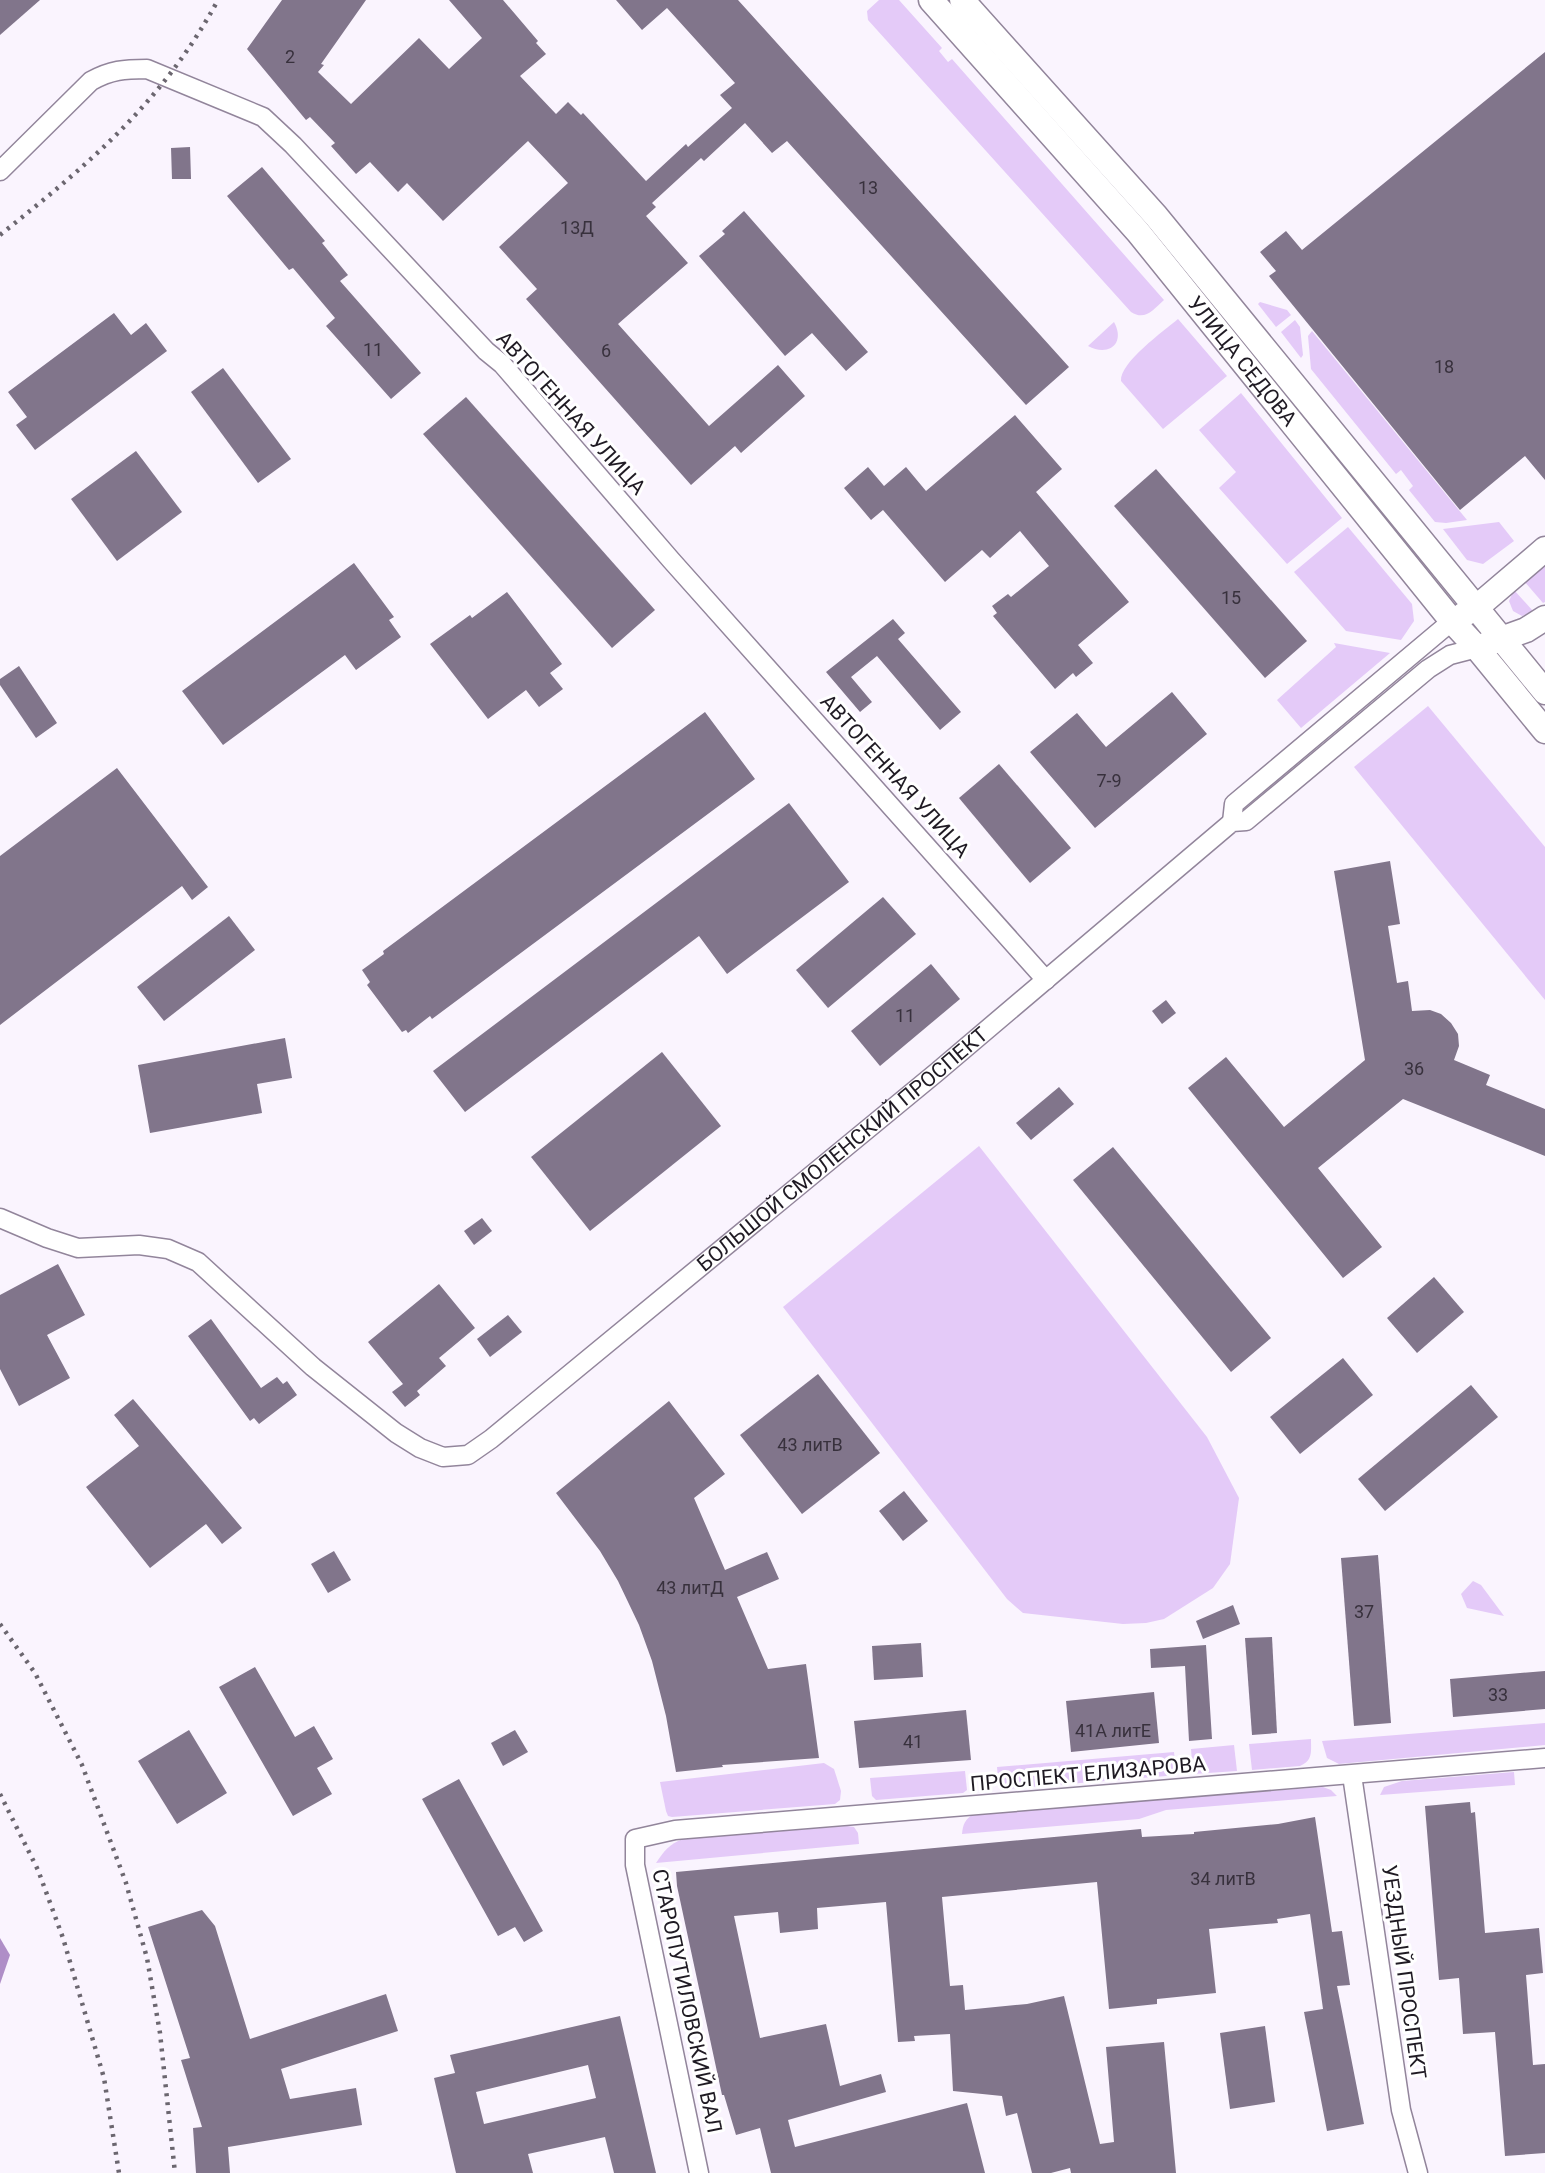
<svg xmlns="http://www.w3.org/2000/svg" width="1545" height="2173" viewBox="0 0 1545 2173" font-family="Roboto,sans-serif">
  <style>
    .green { fill: #e4caf8 }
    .water { fill: #af8ec7 }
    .building { fill: #81758b; fill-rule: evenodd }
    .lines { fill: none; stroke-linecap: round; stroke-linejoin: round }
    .street-casing { stroke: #92859b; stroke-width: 21 }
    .secondary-casing { stroke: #92859b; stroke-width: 27 }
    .street { stroke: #fff; stroke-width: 18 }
    .secondary { stroke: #fff; stroke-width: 24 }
    .rail { stroke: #6b666f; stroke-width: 4.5; stroke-dasharray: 3 6; stroke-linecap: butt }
    .labels { text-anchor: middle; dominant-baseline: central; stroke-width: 6; stroke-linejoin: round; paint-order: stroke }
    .number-label { font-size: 18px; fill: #38313d }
    .street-label { font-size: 21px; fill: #1f1a23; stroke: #fff }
  </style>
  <rect width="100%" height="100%" fill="#faf4fe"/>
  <!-- green -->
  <g class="green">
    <path d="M879 0H899L942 48 939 51 948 62 952 59 1164 300C1153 310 1145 321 1131 312L868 20 867 11Z"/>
    <path d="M1260 302 1287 310 1291 315 1276 327 1258 304Z"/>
    <path d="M1178 319 1227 376 1163 429 1121 381C1120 362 1164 331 1178 319Z"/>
    <path d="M1295 320 1300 327 1303 355 1301 358 1281 332Z"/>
    <path d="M1114 322C1126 344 1108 357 1088 346Z"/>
    <path d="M1312 331 1467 520 1446 523 1435 522 1409 490 1413 486 1401 470 1396 474 1311 369 1308 336Z"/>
    <path d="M1241 393 1342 518 1287 564 1219 488 1236 472 1199 430Z"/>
    <path d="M1499 522 1514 541 1483 564 1467 560 1443 529Z"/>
    <path d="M1348 527 1412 604 1414 621 1401 640 1346 631 1294 572Z"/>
    <path d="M1545 564V602L1543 603 1524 581Z"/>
    <path d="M1514 590 1533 611 1522 616 1513 611 1509 601Z"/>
    <path d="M1334 643 1390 653 1301 728 1277 700 1336 647Z"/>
    <path d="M1428 706 1545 847V1000L1354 767Z"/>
    <path d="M979 1146 1207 1437 1239 1498 1230 1564 1213 1588 1164 1619 1146 1623 1123 1624 1023 1613 1007 1599 783 1307Z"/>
    <path d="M1473 1581 1481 1585 1504 1616 1467 1608 1461 1594Z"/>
    <path d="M1545 1723V1745L1339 1764 1327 1758 1322 1741Z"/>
    <path d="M1311 1739C1311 1752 1313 1760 1300 1766L1252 1770 1249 1744Z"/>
    <path d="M1234 1745 1237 1771 1193 1774 1191 1749Z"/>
    <path d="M1174 1752C1175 1761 1176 1772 1166 1776L1007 1789C997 1785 998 1776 997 1767Z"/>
    <path d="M824 1763 834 1769 841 1791 840 1800 835 1804 672 1817 668 1816 666 1811 660 1782Z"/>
    <path d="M965 1771 967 1790 963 1793 876 1800 872 1796 870 1778Z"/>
    <path d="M1514 1772 1515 1785 1380 1795 1384 1787 1402 1781Z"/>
    <path d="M1323 1787 1331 1790 1337 1796 1166 1810 1139 1819 962 1834C963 1824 965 1820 973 1814Z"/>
    <path d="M847 1826 854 1827 858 1833 859 1844 656 1863C664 1851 669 1844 683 1839Z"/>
  </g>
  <!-- water -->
  <path class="water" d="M0 1938 10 1955 0 1984Z"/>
  <!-- building -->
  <g class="building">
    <path d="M0 0H40L0 35Z"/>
    <path d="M282 0H366L321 64 324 65 318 72 351 104 419 38 449 69 482 38 449 0H503L538 41 536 43 546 54 520 76 556 114 568 102 581 115 583 113 646 181 686 144 688 147 732 108 720 95 735 83 667 8 642 30 616 0H738L1069 367 1026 405 787 141 772 153 745 123 704 161 701 158 652 203 656 207 646 216 688 263 618 324 709 426 778 365 805 396 741 453 735 446 691 485 526 299 537 289 499 247 568 183 528 141 443 221 407 183 398 192 370 162 356 174 331 146 335 143 310 117 306 120 247 49Z"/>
    <path d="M1545 52V480L1525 456 1460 510 1269 276 1276 271 1260 252 1286 231 1302 250Z"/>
    <path d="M190 147 191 179H172L171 148Z"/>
    <path d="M262 167 325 241 322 243 348 275 340 281 421 373 391 399 326 326 335 318 293 268 289 270 227 196Z"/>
    <path d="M744 211 868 352 846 371 812 333 785 356 699 256 725 234 722 231Z"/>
    <path d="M114 313 131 335 146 323 167 351 35 450 16 425 27 417 8 392Z"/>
    <path d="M223 368 291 459 258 483 191 392Z"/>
    <path d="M466 397 655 610 612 648 423 434Z"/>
    <path d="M1015 415 1062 469 1036 492 1129 602 1078 645 1093 663 1076 677 1073 673 1055 689 993 616 997 613 992 606 1008 594 1011 597 1049 566 1020 531 990 558 982 550 945 582 883 510 871 520 844 488 868 467 884 486 906 467 926 491Z"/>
    <path d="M136 451 182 512 117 561 71 499Z"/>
    <path d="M1156 469 1307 641 1265 678 1114 506Z"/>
    <path d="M354 563 394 617 389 620 401 637 356 670 345 655 223 745 182 691Z"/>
    <path d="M507 592 562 664 550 673 563 689 539 707 526 690 488 719 430 644 470 615 472 618Z"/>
    <path d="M893 619 905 633 898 639 961 712 940 730 877 656 851 677 872 702 860 712 826 672Z"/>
    <path d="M19 666 57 723 36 738 0 685V679Z"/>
    <path d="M1172 692 1207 734 1095 828 1030 752 1077 713 1106 747Z"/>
    <path d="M705 712 755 779 432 1019 430 1016 408 1033 406 1030 402 1032 367 985 370 982 362 970 384 954 383 951Z"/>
    <path d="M999 764 1071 848 1030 883 959 798Z"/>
    <path d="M117 768 208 887 192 900 182 886 0 1025V856Z"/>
    <path d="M789 803 849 882 727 974 699 936 465 1112 433 1071Z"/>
    <path d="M1390 861 1400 924 1388 926 1397 983 1408 981 1412 1011 1430 1010 1441 1014 1451 1023 1458 1034 1459 1046 1454 1060 1490 1075 1486 1085 1545 1109V1156L1403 1099 1318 1168 1382 1247 1343 1278 1188 1088 1226 1057 1284 1127 1365 1060 1334 871Z"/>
    <path d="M883 897 916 934 828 1008 796 970Z"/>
    <path d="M229 916 255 950 164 1021 137 987Z"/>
    <path d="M931 964 960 999 880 1066 851 1031Z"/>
    <path d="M1166 1000 1176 1013 1162 1024 1152 1011Z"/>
    <path d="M285 1038 292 1078 257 1084 262 1113 150 1133 138 1065Z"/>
    <path d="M662 1052 721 1126 590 1231 531 1157Z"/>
    <path d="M1059 1087 1074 1104 1031 1140 1016 1123Z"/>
    <path d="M1113 1147 1271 1338 1231 1372 1073 1180Z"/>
    <path d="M482 1218 492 1231 474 1245 464 1231Z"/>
    <path d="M58 1264 85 1315 47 1335 70 1378 19 1406 0 1369V1295Z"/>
    <path d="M1434 1277 1464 1312 1417 1353 1387 1318Z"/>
    <path d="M439 1284 475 1328 439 1358 446 1366 417 1391 420 1395 405 1407 392 1392 403 1384 368 1342Z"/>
    <path d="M508 1315 522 1332 490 1357 477 1339Z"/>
    <path d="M211 1319 261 1388 277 1377 283 1384 287 1381 297 1395 259 1424 254 1418 250 1421 188 1336Z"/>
    <path d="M1343 1358 1373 1395 1300 1454 1270 1417Z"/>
    <path d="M818 1374 880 1453 802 1514 740 1435Z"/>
    <path d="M1471 1385 1498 1417 1385 1511 1358 1479Z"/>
    <path d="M133 1399 242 1528 222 1544 206 1524 150 1568 86 1487 139 1446 114 1415Z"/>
    <path d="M669 1401 725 1474 694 1498 725 1570 767 1552 779 1579 737 1597 768 1669 806 1664 819 1758 722 1765 723 1767 676 1772 666 1716 652 1661 639 1625 618 1581 600 1551 556 1493Z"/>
    <path d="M904 1491 928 1521 903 1541 879 1511Z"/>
    <path d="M334 1551 351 1580 328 1593 311 1564Z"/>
    <path d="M1378 1555 1391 1723 1354 1726 1341 1558Z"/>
    <path d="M1233 1605 1240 1624 1203 1639 1196 1621Z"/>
    <path d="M1272 1637 1277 1733 1252 1735 1245 1638Z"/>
    <path d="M921 1643 923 1677 874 1680 872 1646Z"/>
    <path d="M1206 1645 1212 1739 1189 1741 1185 1666 1151 1668 1150 1649Z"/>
    <path d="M255 1667 295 1737 314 1726 333 1759 317 1768 332 1794 293 1816 219 1687Z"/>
    <path d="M1545 1671V1709L1453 1717 1450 1679Z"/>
    <path d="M1154 1692 1159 1743 1071 1752 1066 1701Z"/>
    <path d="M966 1710 971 1760 859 1768 854 1721Z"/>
    <path d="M189 1730 227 1793 177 1824 138 1761Z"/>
    <path d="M515 1730 528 1752 503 1766 491 1743Z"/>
    <path d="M459 1779 543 1931 524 1942 515 1927 498 1936 422 1799Z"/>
    <path d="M1470 1802 1471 1813 1475 1812 1485 1933 1539 1928 1543 1973 1526 1975 1533 2065 1545 2064V2153L1505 2156 1495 2032 1463 2034 1459 1978 1439 1980 1425 1806Z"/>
    <path d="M1315 1817 1332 1932 1342 1931 1350 1985 1337 1986 1364 2124 1327 2131 1304 2012 1323 2009 1310 1914 1277 1919 1278 1923 1209 1929 1216 1993 1157 1999V2004L1109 2009 1097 1882 942 1897 950 1986 963 1985 965 2010 1027 2004 1064 1996 1100 2144 1114 2142 1106 2047 1164 2042 1176 2173H1071L1070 2168 1051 2173H1032L1017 2113 1006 2116 1002 2096 953 2091 950 2034 914 2036 915 2041 898 2042 886 1902 817 1908 818 1929 780 1933 778 1912 734 1916 760 2038 826 2024 840 2086 881 2074 886 2092 788 2120 795 2147 967 2103 985 2173H771L760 2128 736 2135 724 2095H722L677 1886 676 1872 1141 1829 1142 1837 1194 1834V1832L1278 1824Z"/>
    <path d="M202 1910 215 1926 250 2039 386 1994 398 2031 281 2069 290 2099 356 2088 362 2125 228 2147 230 2173H196L193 2128 202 2127 181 2060 190 2058 148 1927Z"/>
    <path d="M620 2016 656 2173H614L605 2137 528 2154 533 2173H456L434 2078 455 2073 450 2055ZM588 2065 596 2098 484 2124 476 2092Z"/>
    <path d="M1265 2026 1275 2102 1230 2109 1220 2033Z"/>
  </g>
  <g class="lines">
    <!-- street casing -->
    <g class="street-casing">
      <g id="street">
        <path d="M0 171 91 81C111 70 124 69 147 69L263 117 293 145 486 351 502 364 671 560 1046 980"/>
        <path d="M1232 822 1234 804 1452 621"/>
        <path id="s1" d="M0 1218 47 1238 78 1248 139 1245 168 1249 198 1262 313 1367 396 1433 420 1448 443 1457 468 1455 491 1439 937 1072 1232 822 1246 821 1428 669 1450 655 1477 648"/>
        <path d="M1352 1775 1401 2110 1418 2173"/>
        <path d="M699 2173 635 1865V1839L675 1830 1545 1758"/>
      </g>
    </g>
    <!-- secondary casing -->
    <g class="secondary-casing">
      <g id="secondary">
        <path id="s2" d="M931 0 1138 232 1452 621 1477 648 1545 731"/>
        <path d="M962 0 1156 216 1545 692"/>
        <path d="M1463 615 1477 607 1545 549"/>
        <path d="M1487 644 1526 630 1545 618"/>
      </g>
    </g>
    <!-- street -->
    <use href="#street" class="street"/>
    <!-- secondary -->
    <use href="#secondary" class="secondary"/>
    <!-- rail -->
    <g class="rail">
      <path d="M0 235C90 163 162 103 218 0"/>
      <path d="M0 1624 35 1673 82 1765 126 1883 147 1958 160 2033 175 2173"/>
      <path d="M0 1794 38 1870 63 1938 104 2078 119 2173"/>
    </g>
  </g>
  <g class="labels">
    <!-- number labels -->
    <g class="number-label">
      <text x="290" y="56">2</text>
      <text x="868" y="187">13</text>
      <text x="577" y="227">13Д</text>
      <text x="373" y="349">11</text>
      <text x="606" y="350">6</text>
      <text x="1444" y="366">18</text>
      <text x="1231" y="597">15</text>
      <text x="1109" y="780">7-9</text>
      <text x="905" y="1015">11</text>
      <text x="1414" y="1068">36</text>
      <text x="810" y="1444">43 литВ</text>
      <text x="690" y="1587">43 литД</text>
      <text x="1364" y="1611">37</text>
      <text x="1498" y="1694">33</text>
      <text x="1113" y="1730">41А литЕ</text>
      <text x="913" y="1741">41</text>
      <text x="1223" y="1878">34 литВ</text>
    </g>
    <!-- street labels -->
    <g class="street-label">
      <text stroke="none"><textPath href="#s2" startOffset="477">УЛИЦА СЕДОВА</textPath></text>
      <text transform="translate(571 413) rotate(48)">АВТОГЕННАЯ УЛИЦА</text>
      <text transform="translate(895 776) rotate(48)">АВТОГЕННАЯ УЛИЦА</text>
      <text stroke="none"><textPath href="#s1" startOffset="1030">БОЛЬШОЙ СМОЛЕНСКИЙ ПРОСПЕКТ</textPath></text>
      <text transform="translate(1088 1774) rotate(-5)">ПРОСПЕКТ ЕЛИЗАРОВА</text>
      <text transform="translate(1404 1972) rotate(82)">УЕЗДНЫЙ ПРОСПЕКТ</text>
      <text transform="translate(687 2001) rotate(78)">СТАРОПУТИЛОВСКИЙ ВАЛ</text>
    </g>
  </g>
</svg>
